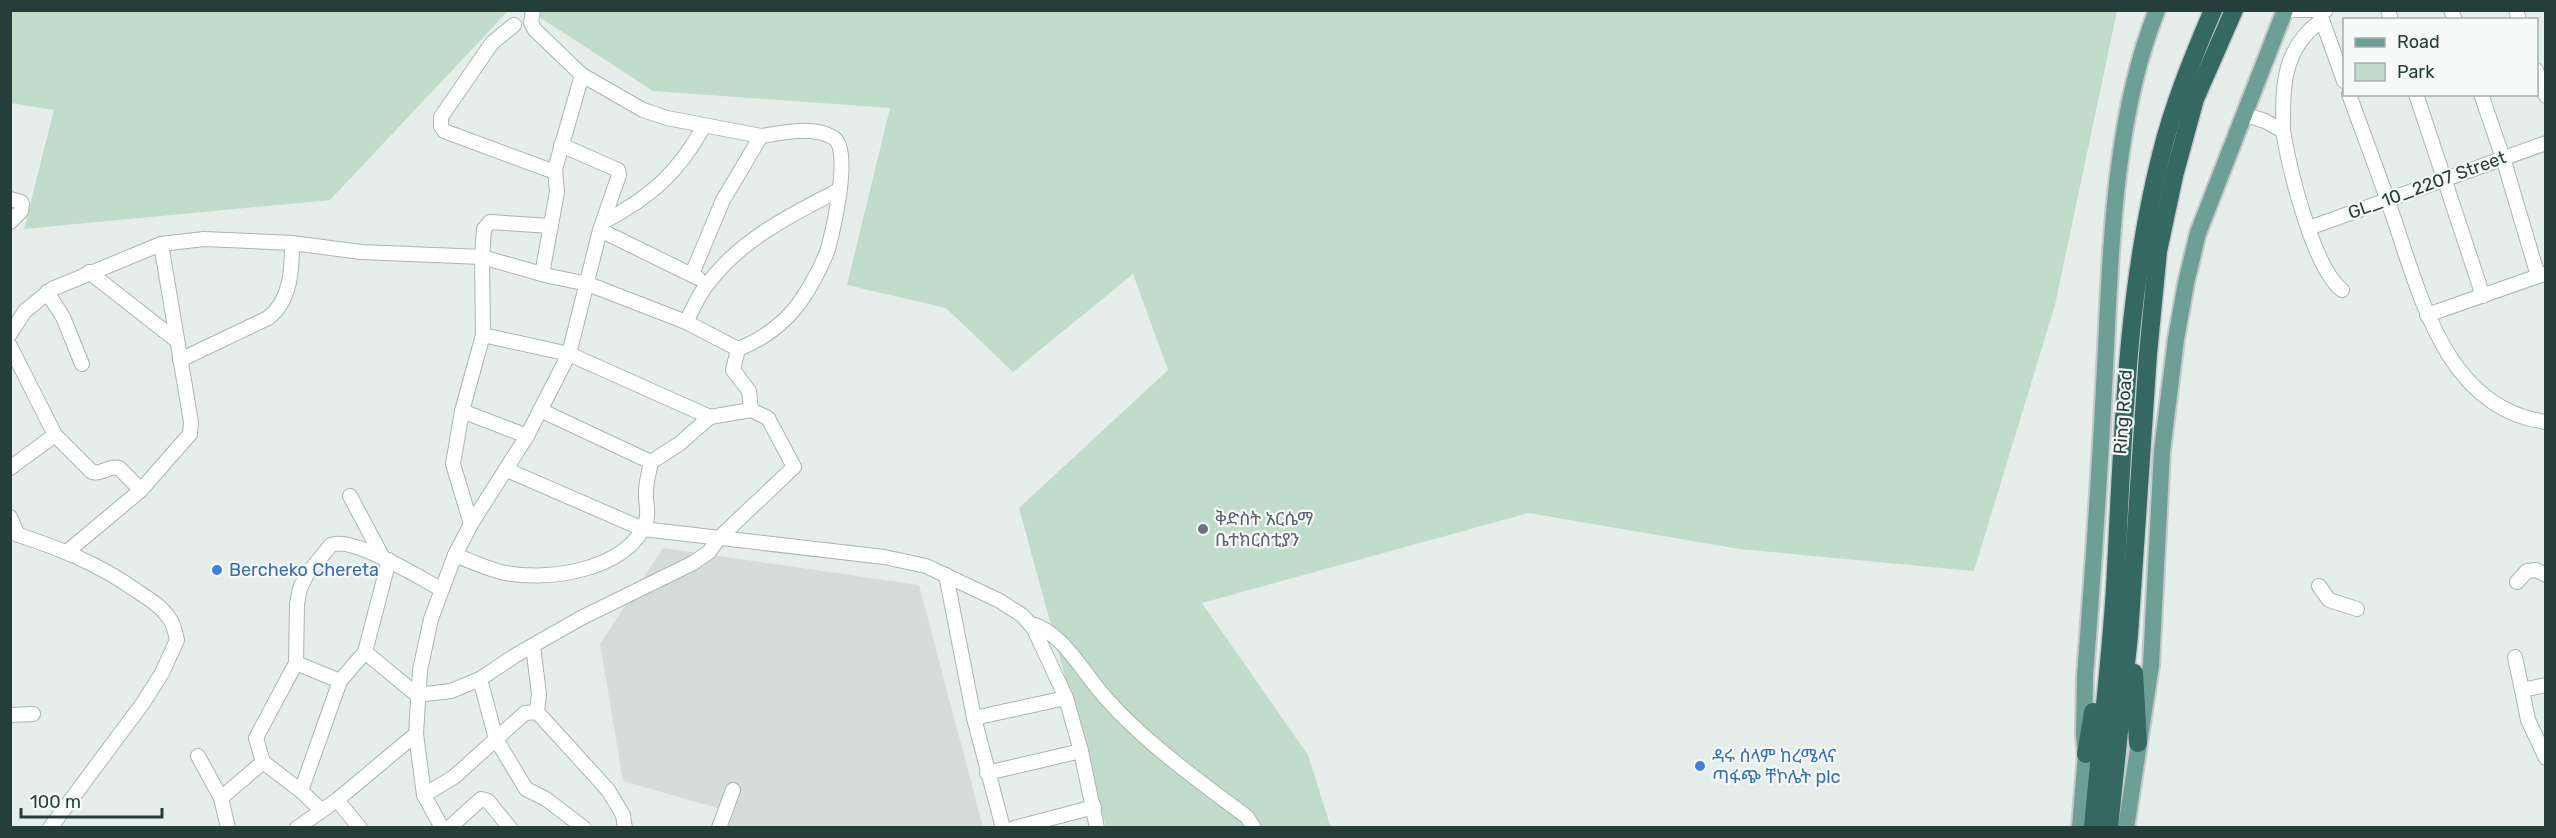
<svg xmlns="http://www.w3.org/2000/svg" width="2556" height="838" viewBox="0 0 2556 838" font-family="Rubik,'Noto Sans Ethiopic',sans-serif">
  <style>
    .built { fill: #d4ddda }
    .green { fill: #c1dcca }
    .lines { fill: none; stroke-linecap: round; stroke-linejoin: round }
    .minor-casing { stroke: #a9b6b2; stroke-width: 16 }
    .major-casing { stroke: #c2c9c8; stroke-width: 20 }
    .highway-casing { stroke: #c2c9c8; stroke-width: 21 }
    .minor { stroke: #fff; stroke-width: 14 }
    .major { stroke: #6e9f95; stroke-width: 16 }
    .highway { stroke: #346860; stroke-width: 18 }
    .worship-dot { fill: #6b7280; stroke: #f6faf8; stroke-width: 2 }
    .shop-dot { fill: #3f7fe0; stroke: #f6faf8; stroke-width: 2 }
    .labels { text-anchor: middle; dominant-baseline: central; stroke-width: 4.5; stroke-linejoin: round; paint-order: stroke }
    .street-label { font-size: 18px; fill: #263e39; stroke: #f6faf8 }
    .worship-label { font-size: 18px; fill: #5b616d; stroke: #f6faf8; text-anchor: start }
    .shop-label { font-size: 18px; fill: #366cbe; stroke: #f6faf8; text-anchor: start }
  </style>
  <rect width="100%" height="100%" fill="#e6eeeb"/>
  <!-- built -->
  <path class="built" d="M663 548 919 585 983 827H729L731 812 623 781 600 644Z"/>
  <!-- green -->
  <g class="green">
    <path d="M11 10H508V11L330 200 24 229 54 110 11 103Z"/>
    <path d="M530 11H2117L2055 305 1974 571 1739 549 1529 513 1202 603 1308 755 1331 828 1106 827 1019 508 1168 370 1133 274 1013 372 946 308 847 285 890 108 653 91Z"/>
  </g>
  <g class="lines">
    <!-- minor casing -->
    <g class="minor-casing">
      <g id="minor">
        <path d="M533 10 531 23 535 30 582 75 643 110 667 118 761 136 723 200 692 274"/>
        <path d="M2287 10H2326"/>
        <path d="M2388 10 2391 20"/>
        <path d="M2451 10 2455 20"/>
        <path d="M2516 10 2519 20"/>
        <path d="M2320 14 2344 81"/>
        <path d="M514 25 492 43 441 117V126L444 131 552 171 555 169 582 75"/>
        <path d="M2536 70 2546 96"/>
        <path d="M2349 94C2364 136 2380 177 2394 219 2421 298 2447 409 2546 422"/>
        <path d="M2416 94 2483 296"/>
        <path d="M2481 94 2503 158 2538 276"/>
        <path d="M2246 115 2265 121 2283 131C2289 167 2313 268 2342 290"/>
        <path d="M2283 131C2283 85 2282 49 2322 20"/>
        <path d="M10 199 21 202 22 204 21 211 10 222"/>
        <path d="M603 222C650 198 679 172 704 126"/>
        <path d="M2309 228 2546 143"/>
        <path d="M600 230 698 278"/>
        <path d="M89 272 176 340"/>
        <path d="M542 274 557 192 555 169"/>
        <path d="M47 292 63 317 82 364"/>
        <path d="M2427 315 2544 274"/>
        <path d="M686 322C693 309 699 293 709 282 743 238 791 215 839 190"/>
        <path d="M10 334 25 311 52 289 161 244 204 239 292 243 361 252 482 257 549 276 588 284 686 322 738 349C762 340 785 323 800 302 810 288 822 266 828 249 833 230 852 150 834 138 813 125 784 133 761 136"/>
        <path d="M483 335 569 354 710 417"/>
        <path d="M10 346 55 435 92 472C102 475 109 465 119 468L141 490"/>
        <path d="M738 349 733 370 749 391 751 410"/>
        <path d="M180 360 268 318C291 301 292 269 292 243"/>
        <path d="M462 411 527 436"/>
        <path d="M10 468 55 435"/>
        <path d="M507 470 643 529 884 557 926 566 1000 601 1023 616 1034 629 1066 698 1081 751 1097 828"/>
        <path d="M350 496 383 558"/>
        <path d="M10 517 18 535"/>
        <path d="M471 524 453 464 462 411 483 335 482 257 484 229 490 222 551 226"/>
        <path d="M10 532C58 548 96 562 137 591 149 599 161 606 169 618 174 624 175 632 177 640L162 673 143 703 50 828"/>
        <path d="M68 551 141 490 190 434 191 422 161 244"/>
        <path d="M455 555C471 561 489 570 506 573 550 581 620 570 643 529 651 515 645 504 646 489 647 480 649 471 651 462"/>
        <path d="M946 575 974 718 1003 828"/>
        <path d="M2517 582 2527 571 2536 570 2546 575"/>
        <path d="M2319 586 2329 600 2357 609"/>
        <path d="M1029 623C1056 630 1073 656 1089 677 1127 730 1195 778 1247 817L1254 828"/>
        <path d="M533 646 539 694 537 712"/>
        <path d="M365 652 417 695 451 691 480 679 516 655 581 618 693 563 709 552 719 538 794 467 768 418 751 410 710 417 679 444 651 462 540 410"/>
        <path d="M2515 657 2522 690"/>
        <path d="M296 663 340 681"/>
        <path d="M480 679 496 739 526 789 546 799 584 828"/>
        <path d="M2546 685 2522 690 2528 720 2546 758"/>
        <path d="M10 715 33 714"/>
        <path d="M974 718 1066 698"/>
        <path d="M198 756 221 798 228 828"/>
        <path d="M263 762 256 738 296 663 297 604 300 588 307 574 331 545C353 536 418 577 441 589"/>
        <path d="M987 773 1081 751"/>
        <path d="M301 791 340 681 365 652 389 560"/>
        <path d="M424 795 454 777 525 713 537 712 608 790 623 815 625 828"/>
        <path d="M221 798 263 762 301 791 321 810"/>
        <path d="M337 800 360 828"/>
        <path d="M297 828 337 800 416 734"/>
        <path d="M442 828 424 795 416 734 420 670 431 619 455 555 471 524 527 436 569 354 600 230 619 175 618 170 561 145"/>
        <path d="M449 828 481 799 488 801 510 828"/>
        <path d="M719 828 733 790"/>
        <path d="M1014 828 1094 807"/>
      </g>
    </g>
    <!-- major casing -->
    <g class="major-casing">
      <g id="major">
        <path d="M2080 828 2086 754 2084 735 2085 676C2093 573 2100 470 2105 368 2111 251 2113 120 2157 10"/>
        <path d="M2126 828 2151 665 2162 451 2176 339 2186 283 2198 233 2285 10"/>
      </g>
    </g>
    <!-- highway casing -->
    <g class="highway-casing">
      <g id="highway">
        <path d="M2134 673 2138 743"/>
        <path d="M2086 754 2093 712"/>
        <path d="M2093 828C2100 748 2110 668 2115 588 2123 443 2125 297 2161 155 2173 106 2193 57 2213 10"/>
        <path d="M2109 828 2129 635 2148 354 2158 251 2174 176 2195 99 2234 10"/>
      </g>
    </g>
    <!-- minor -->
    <use href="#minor" class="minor"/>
    <!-- major -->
    <use href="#major" class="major"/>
    <!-- highway -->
    <use href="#highway" class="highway"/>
  </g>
  <!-- markers -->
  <circle class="worship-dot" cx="1203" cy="529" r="6"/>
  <g class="shop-dot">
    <circle cx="217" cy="570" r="6"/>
    <circle cx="1700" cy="766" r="6"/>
  </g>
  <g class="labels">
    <!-- street labels -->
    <g class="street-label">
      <text transform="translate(2427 185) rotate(-20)">GL_10_2207 Street</text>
      <text transform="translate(2123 412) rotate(-86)">Ring Road</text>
    </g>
    <!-- worship labels -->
    <g class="worship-label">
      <text x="1215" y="519">ቅድስት አርሴማ<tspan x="1215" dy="21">ቤተክርስቲያን</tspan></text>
    </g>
    <!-- shop labels -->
    <g class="shop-label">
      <text x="229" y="570">Bercheko Chereta</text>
      <text x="1712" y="756">ዳሩ ሰላም ከረሜላና<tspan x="1712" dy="21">ጣፋጭ ቸኮሌት plc</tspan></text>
    </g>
  </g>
  <!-- border -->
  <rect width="2556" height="838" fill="none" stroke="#263e39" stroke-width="24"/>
  <!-- legend -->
  <rect x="2343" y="18" width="195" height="78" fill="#f6faf8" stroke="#a3afac" stroke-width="1.5"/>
  <rect x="2355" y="38" width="30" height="9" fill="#6e9f95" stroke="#a3afac" stroke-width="1.5"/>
  <text x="2397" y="48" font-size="18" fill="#263e39">Road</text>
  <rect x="2355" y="63" width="30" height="18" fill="#c1dcca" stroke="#a3afac" stroke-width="1.5"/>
  <text x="2397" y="78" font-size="18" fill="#263e39">Park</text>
  <!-- scale -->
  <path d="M21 808v9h141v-9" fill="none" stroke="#263e39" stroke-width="3"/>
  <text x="30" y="808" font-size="18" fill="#263e39" stroke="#f6faf8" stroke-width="4.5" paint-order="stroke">100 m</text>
</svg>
